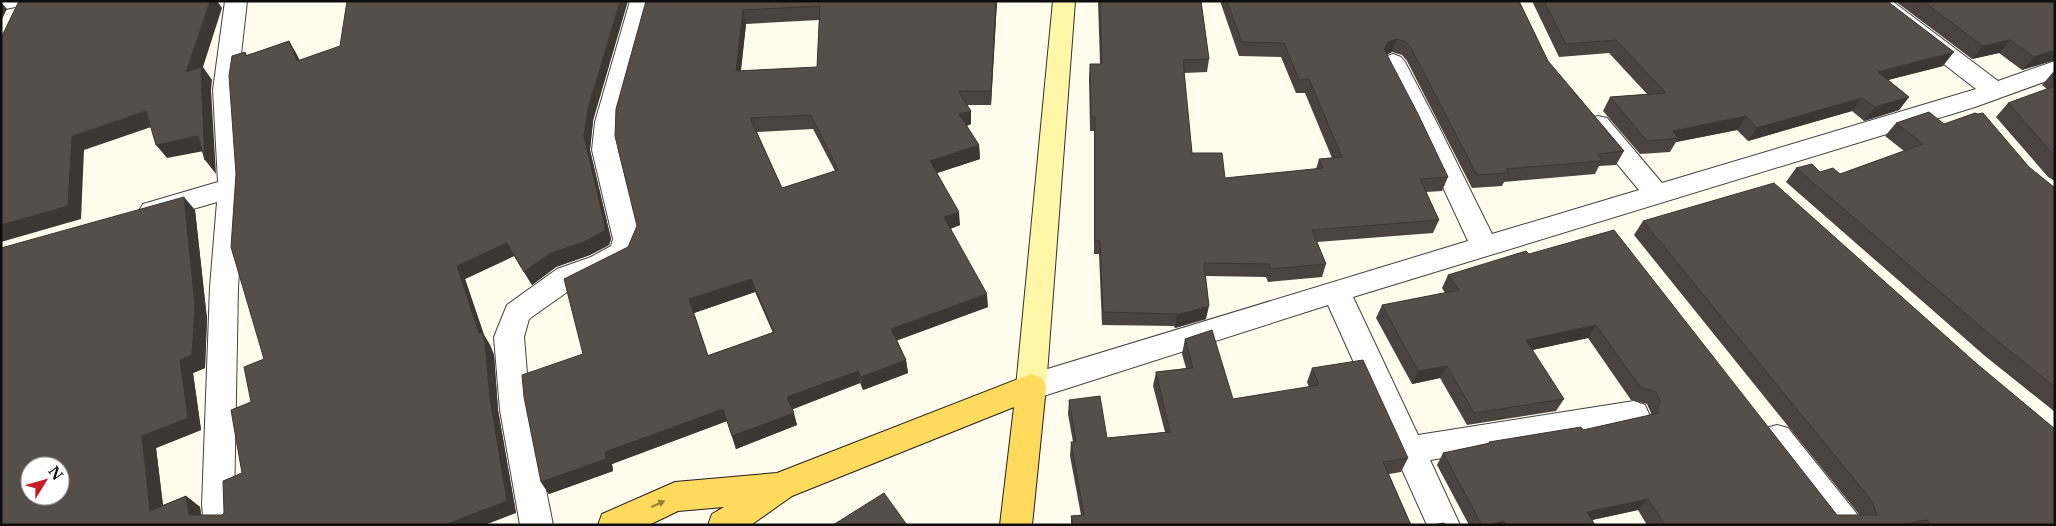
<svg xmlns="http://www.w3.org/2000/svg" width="2056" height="526" viewBox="0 0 2056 526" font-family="'Libre Baskerville',serif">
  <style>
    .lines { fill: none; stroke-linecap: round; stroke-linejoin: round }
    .street-casing { stroke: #404040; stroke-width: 2 }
    .secondary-casing { stroke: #2f2f2f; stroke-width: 2 }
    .primary-casing { stroke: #1e1e1e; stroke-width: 2 }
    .street { fill: #fff; fill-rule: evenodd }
    .secondary { fill: #fff6a8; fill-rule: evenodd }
    .primary { fill: #ffda5d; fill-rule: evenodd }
    .wall { fill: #4a433f; fill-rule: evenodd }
    .shaded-wall { fill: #3c3733 }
    .building { fill: #564e49; stroke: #3c3733; fill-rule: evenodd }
    .oneway { fill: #927e39 }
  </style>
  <rect width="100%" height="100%" fill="#fffced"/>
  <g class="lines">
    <!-- street casing -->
    <g class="street-casing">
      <g id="street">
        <path d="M1 1H23L20 6 1 10Z"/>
        <path d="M225 1H247L237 90 245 188 238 287 234 505 236 525H204L202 505 210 287 217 202 152 221 143 218 139 211 143 204 218 182 213 90Z"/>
        <path d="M630 1H652L619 122 618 150 641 239 637 252 633 259 611 271 577 285 529 319 524 337 530 410 553 525H520L500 410 494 337 507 305 557 269 591 257 611 246 613 239 592 150 595 122Z"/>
        <path d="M1866 1H1892L1998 81 2055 61V78L1975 107 1353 297 1418 435 1634 401 1645 405 1649 414 1645 423 1634 427 1430 460 1460 525H1427L1328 305 1031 400 1020 396 1016 387 1020 378 1031 374 1468 241 1415 127 1381 62 1385 57 1393 54 1401 57 1405 62 1439 127 1492 234 1639 190 1589 130 1586 124 1589 118 1598 116 1607 118 1662 183 1976 89 1869 6Z"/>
        <path d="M1777 425 1788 428 1857 514 1861 525H1825L1766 448 1761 438 1766 428Z"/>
      </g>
    </g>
    <!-- secondary casing -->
    <g class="secondary-casing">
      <path id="secondary" d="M1053 1H1075L1046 387 1042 396 1031 400 1020 396 1016 387Z"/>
    </g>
    <!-- primary casing -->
    <g class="primary-casing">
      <path id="primary" d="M1031 374 1042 378 1046 387 1032 525H1000L1014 407 792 496 751 525H708L712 514 724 507 678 511 649 525H598L602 514 675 482 777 473Z"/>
    </g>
    <!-- street -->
    <use href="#street" class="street"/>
    <!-- secondary -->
    <use href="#secondary" class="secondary"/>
    <!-- primary -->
    <use href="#primary" class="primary"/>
  </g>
  <!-- wall -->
  <g class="wall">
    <path d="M646 1H997L991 105H967L971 124 967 126 979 145 980 159 937 173 960 225 950 229 988 307 897 340 906 360 908 373 863 390 860 383 792 409 797 425 736 449 727 421 612 464 613 471 549 494 541 482 583 354 637 226ZM819 20 817 67 741 71 746 24ZM813 129 835 171 782 188 757 132ZM755 292 773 333 708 355 694 313Z"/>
    <path d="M1098 1H1201L1209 59 1207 72 1184 73 1192 153 1225 178 1316 169 1319 159 1332 158 1305 93H1296L1281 57 1239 56 1220 1H1519L1548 61 1624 151 1616 165 1599 166 1595 174 1504 182 1502 186 1472 188 1407 61 1402 55 1392 52 1386 55 1448 177 1442 191 1426 192 1439 220 1433 233 1317 242 1326 264 1322 277 1268 282 1266 277 1206 276V319L1175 328 1174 326 1102 325 1099 254H1094V131H1090L1089 77 1090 64H1100Z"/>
    <path d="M1532 1H1887L1943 66 1888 80 1909 97 1899 110 1864 121 1852 111 1748 141 1737 130 1676 142 1670 152 1640 154 1603 111 1610 97 1647 94 1609 53 1559 57Z"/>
    <path d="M1895 1H2055V60L2022 70 1999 53 1972 59Z"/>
    <path d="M289 41 297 55 300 61 593 121 590 150 611 239 609 245 590 255 556 267 532 285 514 256 465 279 484 335 490 345 494 355 498 410 516 513 1 525 195 210 207 319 205 368 193 373 201 430 156 448 163 505 186 496 200 507 201 515H222L224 513 242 473 251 402 264 359 236 174 245 52 247 55Z"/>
    <path d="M2054 71H2055V181L2048 177 1996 117 2008 103 2047 89 2042 85Z"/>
    <path d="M1896 123 1944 124 2029 167 2055 188V412L1985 356 1786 182 1796 168 1820 172 1840 174 1904 151 1885 136Z"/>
    <path d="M1643 221 1977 364 2055 525H1647L1638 510 1592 520 1595 525H1469L1437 465 1443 453 1488 444 1489 442 1583 430 1650 415 1651 413 1647 404 1631 400 1588 338 1532 350 1564 399 1556 411 1467 425 1440 378 1412 384 1376 318 1382 305 1445 293 1442 288 1448 275 1529 254 1837 515H1859L1858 513 1634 235Z"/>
    <path d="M1185 339 1233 399 1309 387 1307 382 1312 368 1408 458 1401 472 1389 474 1411 525H1071V516L1081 515 1070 456 1071 442H1073L1068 414 1069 400 1107 438 1165 432 1153 386 1156 372 1186 368 1182 354Z"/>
  </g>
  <!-- shaded-wall -->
  <g class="shaded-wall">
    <path d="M210 1H217L222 8 203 67 212 80 211 90 216 174 205 160 204 151 167 158 156 145 201 76 186 72Z"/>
    <path d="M620 1H628L593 121 590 150 611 239 609 245 590 255 556 267 532 285 524 272 549 254 584 136 588 108Z"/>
    <path d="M996 1H997L991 105V91Z"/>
    <path d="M1 2 7 9 1 21Z"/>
    <path d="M743 10 746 24 739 85 736 71Z"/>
    <path d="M1397 39 1392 52 1384 56V49L1388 42Z"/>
    <path d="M2010 40 1999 53 1972 59 1983 46Z"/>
    <path d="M289 41 297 55 306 75 297 61Z"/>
    <path d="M2055 50V60L2022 70 2034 57Z"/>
    <path d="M1954 52 1943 66 1868 85 1878 72Z"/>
    <path d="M1909 97 1899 110 1864 121 1875 107Z"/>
    <path d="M1862 98 1852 111 1748 141 1757 128Z"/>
    <path d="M146 111 157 125 84 150 81 219 1 242V225L72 136Z"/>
    <path d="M971 111V124L960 128 959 114Z"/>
    <path d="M1746 116 1737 130 1676 142 1678 138 1673 131Z"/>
    <path d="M979 145 980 159 931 175 930 161Z"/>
    <path d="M184 197 195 210 207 319 205 368 193 373 201 430 156 448 165 522 150 511 142 436 180 360Z"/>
    <path d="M959 212 960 225 945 231 944 217Z"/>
    <path d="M507 243 514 256 465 279 484 335 490 345 494 355 498 410 516 513 485 525H445L490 398 479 333 457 266Z"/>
    <path d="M751 279 755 292 694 313 713 368 689 299Z"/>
    <path d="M987 294 988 307 893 342 891 329Z"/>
    <path d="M1209 306 1206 319 1175 328 1177 315Z"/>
    <path d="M1596 325 1588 338 1518 353 1526 340Z"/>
    <path d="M906 360 908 373 863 390 861 377Z"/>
    <path d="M1447 366 1440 378 1412 384 1418 371Z"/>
    <path d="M858 371 860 383 791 410 787 397Z"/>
    <path d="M723 409 727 421 612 464 613 471 549 494 541 482 605 452Z"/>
    <path d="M794 413 797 425 736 449 732 436Z"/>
    <path d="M186 496 200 507 203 525 189 515Z"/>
    <path d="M1648 499 1638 510 1578 523 1587 512Z"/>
    <path d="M1504 521 1502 525H1487Z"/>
  </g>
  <!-- building -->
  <g class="building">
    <path d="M19 1H210L186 72 202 67 201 76 205 160 198 136 156 145 146 111 72 136 68 206 1 225V38Z"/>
    <path d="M347 1H620L588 108 584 136 605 226 604 231 584 242 549 254 524 272 507 243 457 266 479 333 482 332 485 342 490 398 507 501 445 525H1V248L184 197 195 306 192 355 180 360 188 418 142 436 150 511 186 496 189 515H222L224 513 223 481 242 473 231 410 251 402 244 367 264 359 231 247 236 174 229 76 232 56 245 52 246 56 289 41 297 61 340 46ZM30 466H60V496H30Z"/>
    <path d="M646 1H996L991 91H958L971 111 959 114 979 145 930 161 959 212 944 217 987 294 891 329 906 360 861 377 858 371 787 397 794 413 732 436 723 409 605 452 606 459 541 482 524 397 522 375 583 354 564 279 628 247 637 226 615 136 616 109ZM820 6 817 67 736 71 743 10ZM811 115 838 170 782 188 750 118ZM751 279 774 332 708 356 689 299Z"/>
    <path d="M1100 1H1201L1209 59 1183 60 1192 153H1222L1225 178 1323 168 1319 159 1342 157 1309 79 1299 80 1284 43 1242 42 1227 1H1519L1548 61 1624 151 1598 154 1602 161 1506 169 1509 173 1477 175 1411 48 1406 42 1397 39 1388 42 1384 49 1418 114 1448 177 1420 179 1439 220 1312 230 1326 264 1271 269 1269 264 1204 263 1209 306 1177 315V314L1103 312 1100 241H1095V117H1091L1090 64H1102Z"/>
    <path d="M1544 1H1887L1954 52 1878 72 1909 97 1875 107 1862 98 1757 128 1746 116 1673 131 1678 138 1647 141 1610 97 1666 93 1616 40 1566 44Z"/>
    <path d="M1923 1H2055V50L2034 57 2010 40 1983 46Z"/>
    <path d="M2055 86V156L2008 103Z"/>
    <path d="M1929 112 1944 124 1975 113 1978 114 1983 113 2029 167 2055 188V387L2000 343 1796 168 1812 164 1820 172 1833 168 1840 174 1923 144 1896 123Z"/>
    <path d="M1774 183 1977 364 2055 429V525H1931L1927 520 1900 525H1665L1648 499 1587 512 1595 525H1507L1504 521 1487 525H1482L1443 453 1490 443 1489 442 1581 427 1583 430 1659 413 1657 411 1660 401 1656 392 1640 387 1596 325 1526 340 1564 399 1474 413 1447 366 1418 371 1382 305 1459 290 1448 275 1526 251 1529 254 1614 230 1837 515H1877L1872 501 1643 221Z"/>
    <path d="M1212 330 1233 399 1319 385 1312 368 1363 360 1408 458 1383 462 1411 525H1073L1071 516 1084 515 1071 442H1076L1069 400 1100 396 1107 438 1170 432 1156 372 1193 368 1185 339Z"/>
    <path d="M884 493 907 525H833Z"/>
    <path d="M1444 523 1445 525H1432Z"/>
  </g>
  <!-- one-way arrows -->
  <defs><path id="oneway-solid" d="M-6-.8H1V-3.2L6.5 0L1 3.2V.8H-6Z" transform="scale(1.25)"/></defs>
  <use class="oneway" href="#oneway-solid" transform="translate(658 504) rotate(-25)"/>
  <!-- border -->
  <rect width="2056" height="526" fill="none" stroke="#0d0d0d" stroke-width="5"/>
  <!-- north arrow -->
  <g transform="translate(45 481) rotate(53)"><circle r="24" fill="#ffffff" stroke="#9e9e9e"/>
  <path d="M0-4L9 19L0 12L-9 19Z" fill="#c41e24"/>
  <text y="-8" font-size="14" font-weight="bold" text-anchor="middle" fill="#0d0d0d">N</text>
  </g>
</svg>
